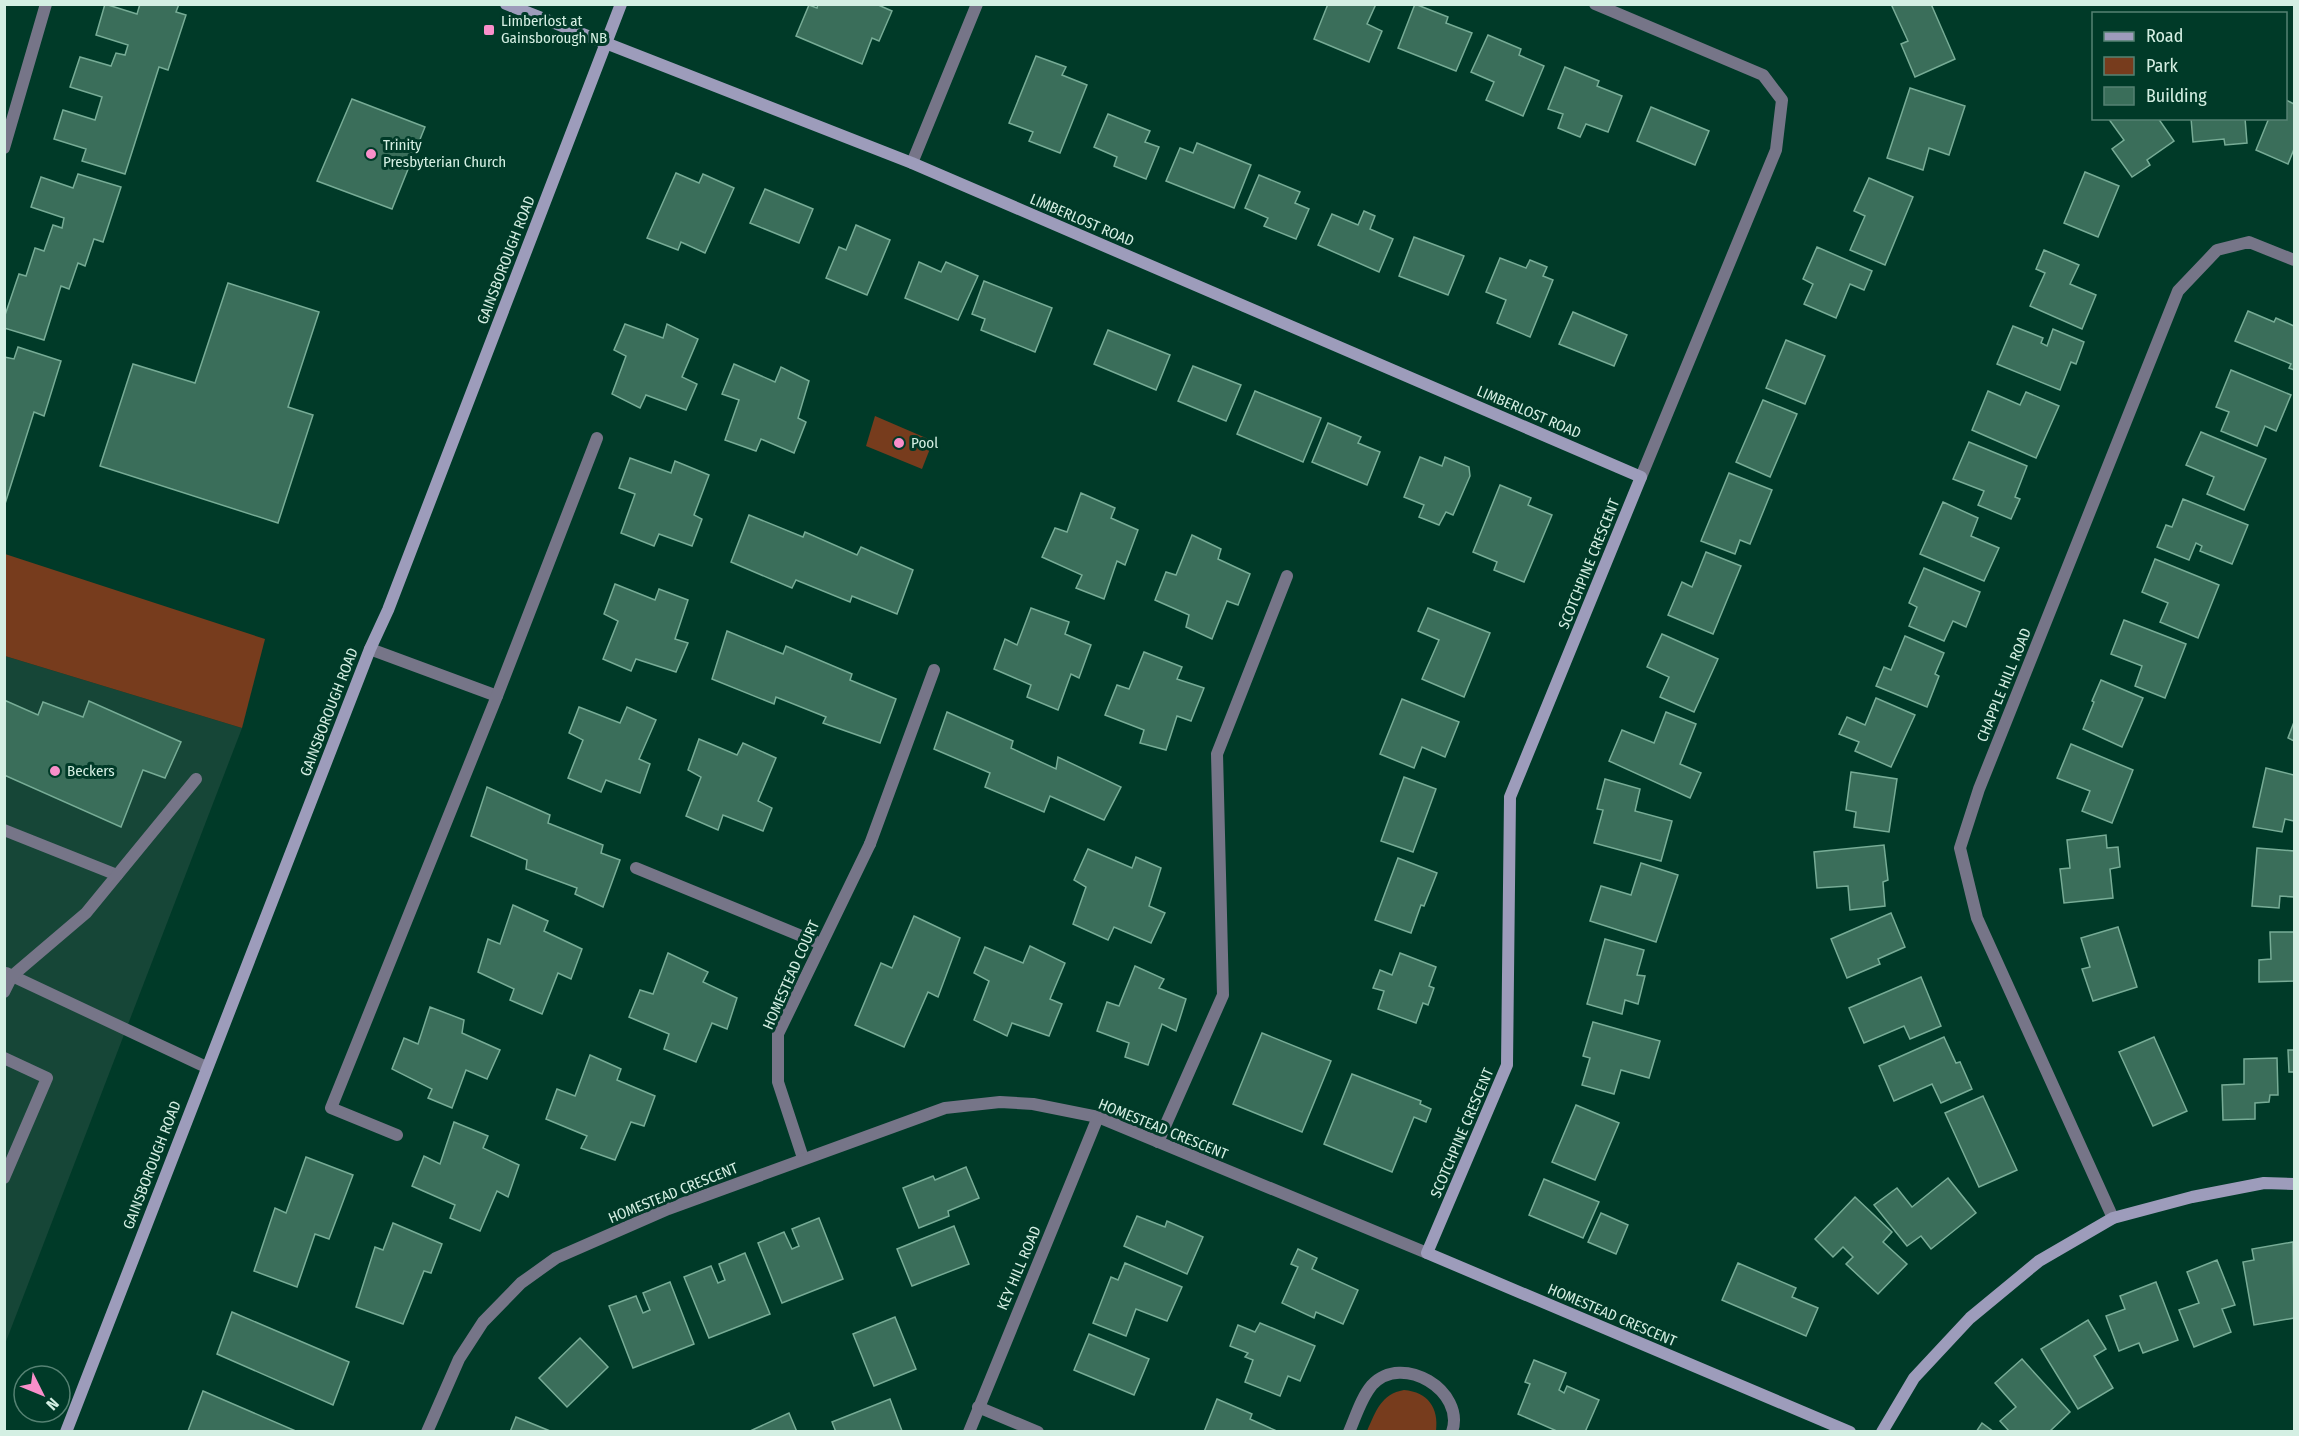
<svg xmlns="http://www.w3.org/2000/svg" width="2299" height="1436" viewBox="0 0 2299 1436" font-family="'Fira Sans Condensed',sans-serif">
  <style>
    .built { fill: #164637 }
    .green { fill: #773c1d }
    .building { fill: #3a6e5a; stroke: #77ac96; stroke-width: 1.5 }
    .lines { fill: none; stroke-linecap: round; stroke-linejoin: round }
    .lane { stroke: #767588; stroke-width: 12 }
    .street { stroke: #767588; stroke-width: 12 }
    .secondary { stroke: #9d9cbb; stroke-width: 12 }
    .poi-dot { fill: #f98fca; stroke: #003a28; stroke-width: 2 }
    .labels { text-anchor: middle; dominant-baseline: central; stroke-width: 6; stroke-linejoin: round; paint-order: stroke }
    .poi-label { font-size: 15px; fill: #d4efe3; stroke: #003a28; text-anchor: start }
    .street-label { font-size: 15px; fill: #d4efe3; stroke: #003a28 }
  </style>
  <rect width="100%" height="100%" fill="#003a28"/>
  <!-- built -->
  <path class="built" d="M5 656 242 728 5 1344Z"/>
  <!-- green -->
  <g class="green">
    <path d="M875 416 933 441 922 469 866 446Z"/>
    <path d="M5 554 265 639 242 728 5 656Z"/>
    <path d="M1404 1390C1428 1392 1439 1408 1436 1431H1367C1376 1411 1381 1394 1404 1390Z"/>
  </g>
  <!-- building -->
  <g class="building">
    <path d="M105 4 137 14 140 4H179L176 12 186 15 168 70 159 67 125 174 82 161 86 149 54 139 63 110 95 120 102 97 70 87 80 57 111 66 116 53 125 55 128 45 96 35Z"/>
    <path d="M818 4H876L892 11 879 41 872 38 862 64 796 36 809 5 817 8Z"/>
    <path d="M1328 4H1376L1367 24 1382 31 1369 62 1314 39Z"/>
    <path d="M1415 4 1448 17 1446 23 1472 33 1456 71 1398 48Z"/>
    <path d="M1891 4H1931L1955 59 1915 77 1901 44 1908 41Z"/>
    <path d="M1488 35 1521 49 1519 55 1544 66 1523 116 1486 100 1494 82 1471 72Z"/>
    <path d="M1036 56 1066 67 1062 75 1087 85 1060 153 1029 141 1033 132 1009 123Z"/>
    <path d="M1565 67 1599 81 1597 86 1622 96 1608 132 1586 124 1580 137 1558 128 1563 114 1548 109Z"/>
    <path d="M1910 88 1965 106 1949 155 1929 148 1923 170 1887 158Z"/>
    <path d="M352 99 425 127 392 209 317 181Z"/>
    <path d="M2286 100 2294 104V149L2288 164 2256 150 2269 118H2286Z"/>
    <path d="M1651 107 1709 131 1695 165 1637 141Z"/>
    <path d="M1108 114 1150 131 1145 142 1159 147 1146 179 1114 166 1117 157 1094 147Z"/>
    <path d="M2108 118H2158L2174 141 2147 160 2150 165 2132 177 2112 149 2124 140Z"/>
    <path d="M2191 118H2245L2247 143 2225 145 2224 139 2193 142Z"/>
    <path d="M1197 143 1251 165 1234 208 1166 181 1180 148 1193 153Z"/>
    <path d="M2085 172 2119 186 2098 237 2064 223Z"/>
    <path d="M676 173 699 183 703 174 734 188 705 253 681 242 678 250 647 238Z"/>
    <path d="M78 174 121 187 103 242 94 239 85 266 78 263 69 289 61 286 44 340 4 328V318L19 274 26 276 35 248 44 251 53 225 62 228 64 218 31 207 41 177 73 188Z"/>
    <path d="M1259 175 1300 192 1295 203 1309 209 1296 239 1264 226 1268 218 1245 208Z"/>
    <path d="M1869 178 1913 197 1885 265 1850 250 1865 216 1854 211Z"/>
    <path d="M765 189 813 209 799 243 750 223Z"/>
    <path d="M1364 211 1375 216 1370 229 1393 239 1379 272 1318 245 1332 214 1358 225Z"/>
    <path d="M856 225 890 240 867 295 826 278 839 247 846 250Z"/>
    <path d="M1414 237 1464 256 1448 295 1399 276Z"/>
    <path d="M1817 247 1872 271 1864 290 1850 284 1836 318 1804 304 1813 284 1803 279Z"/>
    <path d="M2044 250 2079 265 2070 284 2096 295 2082 329 2030 306 2045 273 2036 269Z"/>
    <path d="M1500 258 1526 268 1530 260 1547 267 1543 276 1553 280 1530 337 1497 323 1506 300 1486 292Z"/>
    <path d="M919 262 941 272 946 262 978 276 958 320 905 298Z"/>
    <path d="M984 281 1052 308 1035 352 981 330 985 319 972 314Z"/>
    <path d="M228 283 319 312 288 407 313 415 278 523 100 466 133 364 195 383Z"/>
    <path d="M2248 311 2274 322 2276 318 2294 326V370L2289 368 2291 364 2235 341Z"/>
    <path d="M1573 312 1627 335 1614 366 1559 344Z"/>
    <path d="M625 324 663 338 667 324 698 339 682 377 697 384 686 410 646 395 640 408 612 394 626 356 614 350Z"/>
    <path d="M2013 326 2043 338 2041 343 2047 346 2053 329 2084 342 2076 364 2071 362 2060 390 1997 364Z"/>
    <path d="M1108 330 1170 355 1156 390 1094 364Z"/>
    <path d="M1786 340 1825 356 1805 404 1766 388Z"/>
    <path d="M18 347 61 361 44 416 34 412 4 507V357L14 359Z"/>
    <path d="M734 364 775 382 781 367 809 381 798 418 806 422 794 453 761 439 756 451 725 440 739 400 722 394Z"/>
    <path d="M1193 366 1241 385 1226 421 1178 401Z"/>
    <path d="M2231 370 2291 395 2276 431 2265 426 2257 446 2221 431 2229 412 2216 407Z"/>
    <path d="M1255 391 1321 418 1303 462 1237 434Z"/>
    <path d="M1988 391 2020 405 2026 392 2059 406 2036 458 1972 430Z"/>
    <path d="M1763 400 1797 414 1770 477 1736 462Z"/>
    <path d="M1328 423 1361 437 1358 443 1380 452 1367 485 1312 462Z"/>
    <path d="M2201 432 2266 459 2244 510 2207 494 2214 477 2186 465Z"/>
    <path d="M1969 442 2027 466 2015 497 2020 499 2011 519 1978 505 1984 491 1953 479Z"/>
    <path d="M1420 457 1442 466 1445 457 1469 467 1470 476 1453 515 1446 512 1439 525 1419 517 1424 505 1404 497Z"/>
    <path d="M630 458 671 473 675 461 709 475 694 515 702 519 692 546 659 534 654 546 621 533 635 494 619 488Z"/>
    <path d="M1729 473 1772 490 1750 544 1740 540 1735 554 1701 541Z"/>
    <path d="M1500 485 1531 498 1528 505 1552 515 1524 582 1494 570 1497 562 1473 552Z"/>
    <path d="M1081 493 1115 508 1111 518 1138 530 1125 565 1117 561 1104 599 1076 588 1082 575 1042 557 1055 528 1067 532Z"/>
    <path d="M2183 499 2248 525 2232 564 2200 551 2202 546 2196 543 2189 560 2157 547 2166 525 2172 527Z"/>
    <path d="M1943 502 1978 518 1971 536 1999 548 1984 581 1920 554Z"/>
    <path d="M749 515 803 537 805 532 857 555 861 547 913 570 897 614 852 596 850 602 796 580 792 588 731 562Z"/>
    <path d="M1192 535 1221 549 1218 559 1250 574 1238 605 1227 601 1212 639 1186 627 1189 615 1155 600 1166 572 1176 575Z"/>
    <path d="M1706 552 1741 566 1713 634 1668 615 1682 582 1692 587Z"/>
    <path d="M2155 559 2219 585 2198 638 2160 622 2168 603 2142 592Z"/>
    <path d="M1924 568 1980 592 1966 627 1953 621 1944 641 1909 626 1917 607 1909 603Z"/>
    <path d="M615 584 655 600 659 589 688 600 675 639 688 643 676 672 636 659 631 671 603 659 618 621 604 614Z"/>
    <path d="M1031 608 1069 622 1065 634 1091 645 1079 678 1071 674 1058 710 1027 697 1031 685 994 669 1005 639 1017 645Z"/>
    <path d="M1428 608 1490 633 1464 697 1422 679 1439 640 1418 631Z"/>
    <path d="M2124 620 2186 644 2165 698 2135 686 2142 666 2111 654Z"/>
    <path d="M727 631 783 654 786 646 852 674 850 680 896 699 880 743 823 723 826 717 776 697 774 704 712 679Z"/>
    <path d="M1662 634 1718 659 1694 712 1660 697 1669 677 1647 667Z"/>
    <path d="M1905 636 1944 653 1935 674 1939 676 1927 707 1876 686 1884 667 1891 670Z"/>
    <path d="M1144 652 1182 667 1177 679 1204 688 1191 721 1177 716 1166 750 1140 743 1144 730 1105 715 1117 685 1129 689Z"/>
    <path d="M2101 680 2143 698 2122 747 2083 729 2094 702 2092 701Z"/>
    <path d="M1876 698 1915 715 1891 767 1855 751 1859 742 1839 734 1847 717 1865 725Z"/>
    <path d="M1402 699 1459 722 1445 757 1422 747 1414 768 1380 754Z"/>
    <path d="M4 700 38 715 43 702 83 717 89 701 181 742 165 778 143 770 121 827 4 775Z"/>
    <path d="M579 707 620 723 627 707 656 720 639 759 650 764 640 793 606 780 601 792 568 778 583 740 569 733Z"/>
    <path d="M947 712 1013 741 1011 748 1056 769 1058 757 1121 787 1104 820 1050 796 1044 812 985 787 990 773 934 749Z"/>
    <path d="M1666 712 1696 724 1680 764 1701 773 1690 798 1609 761 1622 730 1654 743Z"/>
    <path d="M2294 722V741L2288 738Z"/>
    <path d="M699 739 737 755 743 743 776 758 758 801 772 808 763 831 723 815 718 830 686 816 701 777 688 770Z"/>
    <path d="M2071 744 2133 770 2112 823 2082 811 2090 791 2057 778Z"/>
    <path d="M2266 768 2294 775V821L2285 819 2282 832 2253 827Z"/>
    <path d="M1851 772 1897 779 1889 832 1854 827 1856 812 1846 810Z"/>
    <path d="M1404 777 1436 789 1413 852 1381 841Z"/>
    <path d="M1605 779 1640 789 1635 811 1672 821 1661 861 1594 843 1603 810 1597 809Z"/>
    <path d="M487 787 550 815 548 823 603 845 601 853 620 860 603 907 575 894 577 888 526 869 527 860 471 836Z"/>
    <path d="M2106 835 2107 848 2118 847 2120 867 2110 869 2113 898 2064 903 2060 869 2070 868 2067 840Z"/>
    <path d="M1884 845 1888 880 1883 882 1885 906 1850 910 1848 886 1817 888 1814 852Z"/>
    <path d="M2257 848 2294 851V905V897L2280 896 2279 908 2252 906Z"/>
    <path d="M1088 849 1132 868 1136 857 1161 868 1149 906 1165 913 1151 943 1114 927 1108 940 1073 924 1086 887 1074 880Z"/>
    <path d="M1398 858 1437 873 1424 906 1421 905 1411 933 1375 920Z"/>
    <path d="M1641 863 1678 875 1656 942 1590 921 1601 886 1631 895Z"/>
    <path d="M513 905 548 921 544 931 582 949 571 979 558 973 542 1014 510 1000 514 989 478 972 488 939 500 944Z"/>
    <path d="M1891 913 1905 947 1878 959 1880 964 1847 978 1831 939Z"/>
    <path d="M914 916 960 938 938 997 928 992 904 1047 855 1025 881 963 892 968Z"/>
    <path d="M2118 927 2137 987 2093 1001 2082 969 2090 967 2081 938Z"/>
    <path d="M2270 932H2294V981L2259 982V960L2271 959Z"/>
    <path d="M1605 939 1644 950 1637 975 1645 976 1638 1004 1625 1000 1622 1014 1587 1004Z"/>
    <path d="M1030 946 1065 963 1050 999 1062 1004 1049 1036 1012 1023 1007 1036 974 1020 989 981 974 973 985 947 1023 963Z"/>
    <path d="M668 953 708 972 703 982 737 998 727 1029 712 1023 696 1062 664 1049 669 1034 629 1017 640 990 653 994Z"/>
    <path d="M1400 953 1436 967 1429 986 1434 988 1428 1005 1423 1003 1416 1023 1378 1009 1384 991 1373 988 1380 970 1392 975Z"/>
    <path d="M1135 966 1164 979 1159 988 1186 999 1176 1031 1162 1024 1148 1065 1125 1057 1129 1043 1097 1031 1107 1002 1119 1006Z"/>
    <path d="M1921 977 1941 1026 1910 1039 1904 1026 1864 1043 1849 1008Z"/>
    <path d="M430 1007 464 1020 462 1033 500 1050 487 1079 466 1070 452 1108 428 1098 432 1089 392 1069 404 1038 418 1044Z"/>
    <path d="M1593 1022 1660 1041 1649 1078 1621 1070 1614 1094 1582 1085 1590 1058 1583 1056Z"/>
    <path d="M1262 1033 1331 1061 1302 1132 1233 1104Z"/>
    <path d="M1944 1037 1956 1063 1960 1062 1972 1089 1941 1103 1932 1084 1894 1101 1879 1066Z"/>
    <path d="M2154 1037 2187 1111 2153 1126 2119 1052Z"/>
    <path d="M2288 1050H2294V1072H2289Z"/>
    <path d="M590 1055 621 1069 617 1080 655 1096 644 1126 631 1122 615 1160 581 1148 587 1136 546 1119 557 1089 575 1096Z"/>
    <path d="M2277 1058 2278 1095H2270L2269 1102 2255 1103V1119L2223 1120 2222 1085 2244 1084V1059Z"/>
    <path d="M1352 1074 1421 1101 1420 1104 1431 1109 1426 1122 1414 1117 1392 1172 1324 1144Z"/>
    <path d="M1983 1096 2017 1170 1979 1187 1945 1113Z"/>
    <path d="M1576 1105 1619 1123 1595 1180 1552 1162Z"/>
    <path d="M454 1122 488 1136 483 1148 519 1165 508 1197 497 1191 480 1231 450 1218 455 1205 412 1186 424 1156 440 1164Z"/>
    <path d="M306 1157 353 1175 329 1239 315 1234 297 1287 254 1271 275 1208 286 1213Z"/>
    <path d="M966 1167 979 1198 948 1211 949 1216 919 1228 903 1188 933 1176 935 1180Z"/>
    <path d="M1948 1178 1976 1213 1931 1249 1921 1236 1907 1246 1874 1205 1897 1188 1912 1207Z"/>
    <path d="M1544 1179 1599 1202 1583 1238 1529 1215Z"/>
    <path d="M1855 1197 1892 1232 1883 1242 1907 1264 1878 1294 1846 1264 1853 1257 1843 1247 1833 1257 1815 1239Z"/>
    <path d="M1601 1213 1628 1225 1616 1254 1588 1242Z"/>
    <path d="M1137 1216 1165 1227 1167 1221 1203 1237 1187 1274 1124 1246Z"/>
    <path d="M819 1218 843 1279 782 1303 758 1243 784 1232 792 1249 799 1246 792 1229Z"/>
    <path d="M393 1223 442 1244 431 1273 424 1271 403 1324 356 1307 375 1247 383 1250Z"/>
    <path d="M954 1226 969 1264 912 1286 897 1249Z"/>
    <path d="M2293 1242 2294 1318 2254 1325 2243 1262 2254 1260 2252 1249Z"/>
    <path d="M1298 1249 1317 1258 1312 1269 1358 1290 1343 1324 1316 1312 1314 1318 1282 1303 1298 1267 1291 1264Z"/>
    <path d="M745 1253 770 1314 709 1338 684 1277 711 1266 718 1283 725 1280 719 1264Z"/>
    <path d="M2217 1260 2235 1305 2222 1309 2231 1332 2194 1347 2179 1310 2199 1303 2187 1272Z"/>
    <path d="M1125 1263 1182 1287 1167 1321 1136 1309 1126 1336 1093 1323 1111 1277 1118 1280Z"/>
    <path d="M1738 1263 1796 1288 1792 1297 1818 1308 1806 1336 1722 1300Z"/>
    <path d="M670 1282 694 1344 633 1368 609 1306 636 1296 643 1313 650 1310 643 1293Z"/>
    <path d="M2156 1282 2178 1340 2143 1353 2139 1343 2119 1351 2106 1316 2125 1309 2120 1296Z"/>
    <path d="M232 1312 349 1362 333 1405 217 1354Z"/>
    <path d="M895 1317 916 1369 874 1386 853 1334Z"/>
    <path d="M2088 1320 2106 1349 2094 1356 2113 1388 2078 1409 2041 1349Z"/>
    <path d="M1260 1323 1315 1346 1300 1381 1288 1376 1280 1396 1245 1382 1253 1360 1245 1357 1248 1353 1230 1346 1238 1325 1255 1332Z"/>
    <path d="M1089 1334 1149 1359 1134 1395 1074 1370Z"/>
    <path d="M580 1338 608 1367 567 1407 539 1378Z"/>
    <path d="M2022 1359 2070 1412 2049 1432H2010L2000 1421 2016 1407 1995 1383Z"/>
    <path d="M1534 1360 1566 1373 1559 1390 1564 1393 1567 1386 1599 1400 1585 1432H1559L1518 1414 1530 1384 1525 1382Z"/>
    <path d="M203 1391 298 1432H189L188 1431Z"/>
    <path d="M890 1399 902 1431 836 1432 832 1422Z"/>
    <path d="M1217 1399 1252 1414 1250 1419 1279 1432H1204Z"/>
    <path d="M789 1413 797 1432H748Z"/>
    <path d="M516 1417 550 1431 551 1432H510Z"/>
    <path d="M1982 1423 1994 1432H1976Z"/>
  </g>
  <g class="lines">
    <!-- lane -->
    <g class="lane">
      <path d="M4 148 46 4"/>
      <path d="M370 649 497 696"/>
      <path d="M4 830 117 875"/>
      <path d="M870 844 934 670"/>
      <path d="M636 868 821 944"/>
      <path d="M6 973 206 1067"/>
      <path d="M4 992 12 976 86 913 196 779"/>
      <path d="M4 1058 47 1078 4 1178"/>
      <path d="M397 1135 331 1108 497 696 597 438"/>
      <path d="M1158 1142 1223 995 1217 754 1287 576"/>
    </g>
    <!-- street -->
    <g class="street">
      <path d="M1595 4 1763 75 1782 100 1776 150 1641 477"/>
      <path d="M912 163 977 4"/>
      <path d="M803 1158 778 1082V1034L870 844"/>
      <path d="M2113 1218 1977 918 1960 848 1979 789 2178 291 2217 250 2249 242 2294 260"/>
      <path d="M978 1407 1038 1432"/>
      <path d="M427 1432 459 1359 483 1322 521 1283 556 1258 668 1209 945 1108 1000 1102 1033 1104 1098 1117 1427 1253"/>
      <path d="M969 1432 1098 1117"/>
      <path d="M1349 1432C1356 1416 1361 1398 1372 1385 1402 1352 1466 1391 1452 1432"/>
    </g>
    <!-- secondary -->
    <g class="secondary">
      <path d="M506 4 912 163 1641 477 1510 797 1507 1065 1427 1253 1850 1432"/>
      <path d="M66 1432 370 649 388 610 621 4"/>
      <path d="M1882 1432 1914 1378 1970 1318 2039 1261 2113 1218 2192 1197 2264 1183 2294 1184"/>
    </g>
  </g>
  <!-- markers -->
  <g class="poi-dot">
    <rect x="483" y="24" width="12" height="12" rx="3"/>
    <circle cx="371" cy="154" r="6"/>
    <circle cx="899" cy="443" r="6"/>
    <circle cx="55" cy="771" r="6"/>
  </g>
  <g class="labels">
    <!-- poi labels -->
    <g class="poi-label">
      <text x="501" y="21">Limberlost at<tspan x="501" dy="17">Gainsborough NB</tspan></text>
      <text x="383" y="145">Trinity<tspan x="383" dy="17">Presbyterian Church</tspan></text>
      <text x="911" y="443">Pool</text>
      <text x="67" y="771">Beckers</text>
    </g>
    <!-- street labels -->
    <g class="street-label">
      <text transform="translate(1082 220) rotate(23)">LIMBERLOST ROAD</text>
      <text transform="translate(506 260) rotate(-69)">GAINSBOROUGH ROAD</text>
      <text transform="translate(1529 412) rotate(23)">LIMBERLOST ROAD</text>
      <text transform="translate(1589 564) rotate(-68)">SCOTCHPINE CRESCENT</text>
      <text transform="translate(2004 685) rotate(-68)">CHAPPLE HILL ROAD</text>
      <text transform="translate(329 712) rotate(-69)">GAINSBOROUGH ROAD</text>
      <text transform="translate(791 975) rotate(-66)">HOMESTEAD COURT</text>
      <text transform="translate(1163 1129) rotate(22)">HOMESTEAD CRESCENT</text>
      <text transform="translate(1462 1133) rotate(-67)">SCOTCHPINE CRESCENT</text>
      <text transform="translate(152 1165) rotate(-69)">GAINSBOROUGH ROAD</text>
      <text transform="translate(673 1193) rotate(-22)">HOMESTEAD CRESCENT</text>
      <text transform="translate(1019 1268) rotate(-67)">KEY HILL ROAD</text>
      <text transform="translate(1612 1315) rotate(23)">HOMESTEAD CRESCENT</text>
    </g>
  </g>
  <!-- border -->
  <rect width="2299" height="1436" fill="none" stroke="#d4efe3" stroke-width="12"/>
  <!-- legend -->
  <rect x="2092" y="12" width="195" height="108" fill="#003a28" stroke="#558273" stroke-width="1.5"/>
  <rect x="2104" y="32" width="30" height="9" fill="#9d9cbb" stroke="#558273" stroke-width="1.5"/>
  <text x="2146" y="42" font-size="18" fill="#d4efe3">Road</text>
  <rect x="2104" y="57" width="30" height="18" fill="#773c1d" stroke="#558273" stroke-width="1.5"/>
  <text x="2146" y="72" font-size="18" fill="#d4efe3">Park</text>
  <rect x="2104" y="87" width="30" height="18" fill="#3a6e5a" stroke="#558273" stroke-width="1.5"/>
  <text x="2146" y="102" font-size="18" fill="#d4efe3">Building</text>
  <!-- north arrow -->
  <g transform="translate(42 1394) rotate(133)"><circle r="28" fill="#003a28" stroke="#558273" stroke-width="1.5"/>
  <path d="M0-4.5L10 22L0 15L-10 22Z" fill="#f98fca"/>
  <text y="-9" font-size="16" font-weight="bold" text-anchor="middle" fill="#d4efe3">N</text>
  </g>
</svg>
